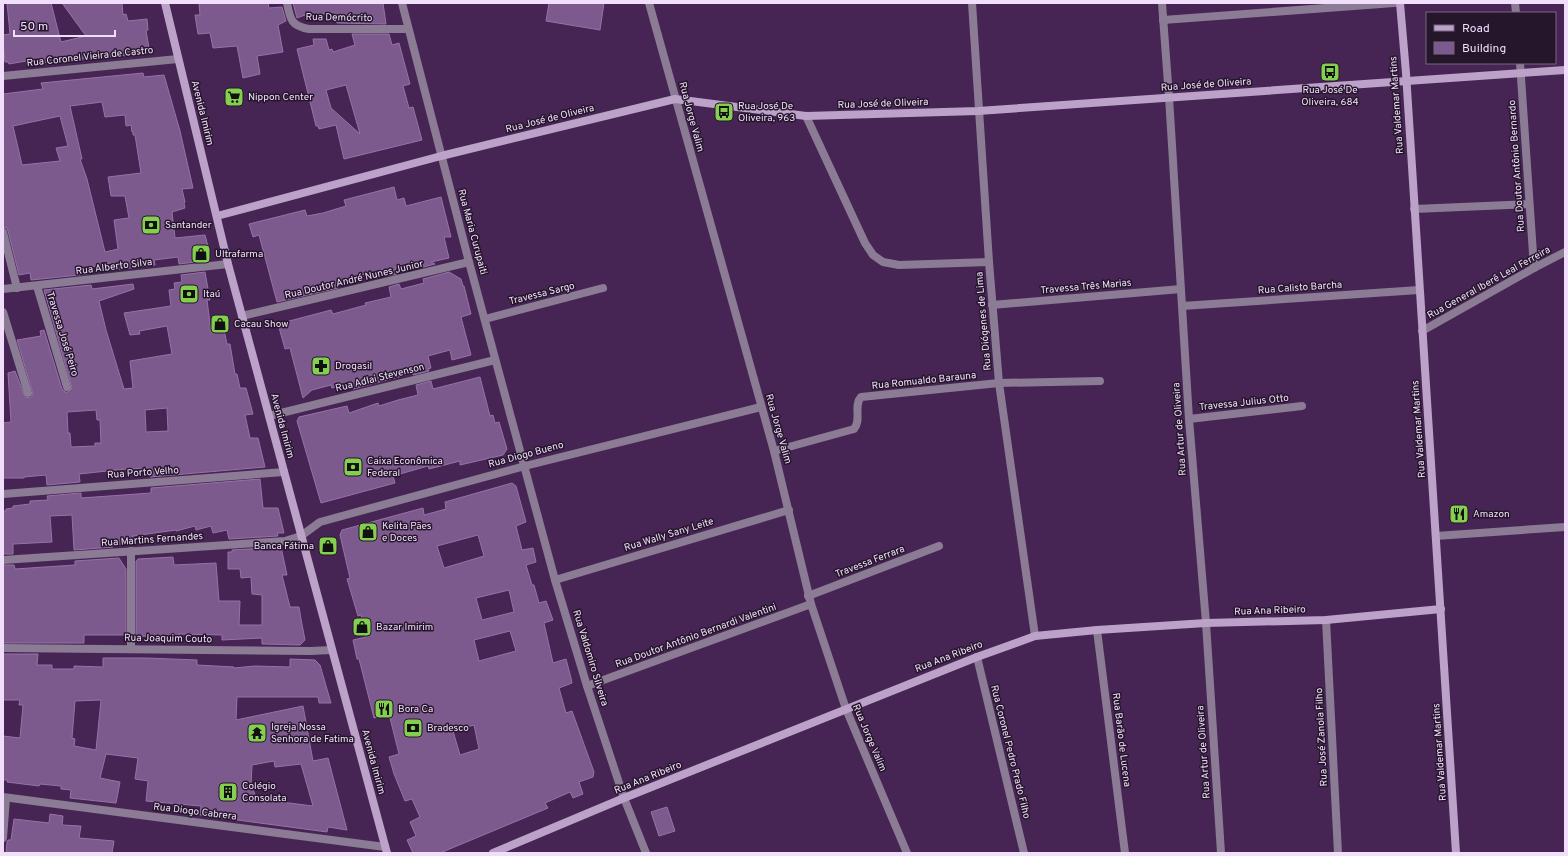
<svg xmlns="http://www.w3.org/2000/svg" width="1568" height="856" viewBox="0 0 1568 856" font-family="Overpass,sans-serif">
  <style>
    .building { fill: #7d5a8e; stroke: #9672a7; fill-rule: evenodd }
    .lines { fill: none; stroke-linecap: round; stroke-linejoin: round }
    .street { stroke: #8b7b94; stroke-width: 8 }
    .secondary { stroke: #bca1c9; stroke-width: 8 }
    .labels { text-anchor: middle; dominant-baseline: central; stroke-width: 3; stroke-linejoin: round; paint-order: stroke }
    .street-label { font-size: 10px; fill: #f1defb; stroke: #25162b }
    .poi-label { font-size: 10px; fill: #f1defb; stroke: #25162b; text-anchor: start }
  </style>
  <rect width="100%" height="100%" fill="#462554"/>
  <!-- building -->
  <g class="building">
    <path d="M7 3H51L61 42 86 36 62 3H122L123 15 126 14 128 21 147 19 148 30 146 31 150 53 27 64 26 61 9 64 8 62H5L3 42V35L10 34Z"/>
    <path d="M199 3H268L269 8 282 7 286 21 278 25 283 52 257 56 260 74 243 78 237 46 213 48 210 33 198 34 195 15H200Z"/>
    <path d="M293 3H383L386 24 337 23 334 12 306 17 305 15 297 18Z"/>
    <path d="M549 3H604L600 30 546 21Z"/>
    <path d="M352 34H389L392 45 399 43 410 84 403 86 409 108 413 107 422 140 344 159 336 125 319 129 318 126H316L297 49 314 45 313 39H326L329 50 332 49 333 52 355 45ZM346 85 360 134 331 108 326 90Z"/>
    <path d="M143 73 144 77 164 75 180 131 193 188 182 189 185 202 184 203 185 208 172 212 175 238 205 235 209 250 206 251 208 258 203 259 204 261 179 264 178 257 154 260 155 265 112 270 111 263 86 268 88 274 41 279 31 280 30 273 19 275 8 231 7 228 3 227V94L43 89 41 83ZM102 102 105 117 125 115 126 126 131 125 132 132H133V135H135L141 173 108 177 111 196H125L129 218 114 220 118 249 105 252 87 179 80 159H82L70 106ZM60 116 68 146 56 148 60 161 22 165 13 126Z"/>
    <path d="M394 187 397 200 404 198 406 206 441 197 451 237H444L449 258 431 262 435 264 420 268 419 263 395 268 397 274 386 276 384 269 336 282 338 288 277 302 259 235 253 237 249 224 305 210 307 216 323 213 346 206 344 200Z"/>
    <path d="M205 272 210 300H207L211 332 224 330 227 344H230L235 374H237L240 388H246L253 414 245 415 250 438H258L265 467 150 477 149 468 126 469 79 474 80 482 47 485 46 475 24 477V478H3V423L11 422 8 373 15 371 25 397 30 398 33 394 17 340 41 336 40 331 44 330 62 389 65 392H68L72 388 44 290 91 285 92 289 133 284 134 289 99 301 106 330 124 389 133 388 130 361 172 354 167 326 139 331 140 334 130 335 124 313 171 306 169 290 175 289 174 283 182 282 181 275ZM167 408 168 431 146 432 145 410ZM96 410 97 420H100L101 443H95V446L71 447 70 433H68L67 412Z"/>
    <path d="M449 272 461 279 463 286H464L471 314 461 317 471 355 452 360 450 350 428 356 431 368 428 369 429 371 413 375V373L353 389 352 384 332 388 331 385 312 390 303 398 290 348 285 349 278 324 331 310 333 314 366 305 365 303 391 297 389 287 399 284 401 289 424 283 423 279Z"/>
    <path d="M480 377 490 416 493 415 495 423 499 422 507 449 503 455 460 465V461L429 469 428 466 393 476 395 483 321 503 297 421 299 417 347 406 349 413 378 403 379 406 398 400 418 395 416 385 431 381 433 389Z"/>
    <path d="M260 479 263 508H278L284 533H277L278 536 229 539 227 530 213 533 211 526 196 530 195 526 176 531V530L133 536 134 543 111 545 113 547 74 550 72 515 50 516 52 542 13 544V554H3V511H6V509L13 508V506L30 504V501L48 500 47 496 81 493V498L151 493V488Z"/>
    <path d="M512 483 516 486 526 522 516 526 522 550 533 548 536 562 526 565 532 585H534L539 603 546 601 553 620 544 623 553 663 566 659 571 678 572 683 559 688 566 713 572 711 594 772 593 777 579 782 583 794 573 798 570 792 545 803 548 808 440 853H413L407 840 416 836 410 822 420 817 412 799 405 801 394 774 389 757 399 754 389 714 374 718 359 659H357L353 640 366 637 361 615 358 616 347 579 350 578 340 535 342 530 423 508 424 515 446 509 445 502ZM478 535 484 556 444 568 437 546ZM509 590 514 612 482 620 476 598ZM510 631 516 651 479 661 474 640ZM474 725 479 749 460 755 453 731Z"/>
    <path d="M281 547 287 575H282L290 607H299L301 619 305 640 300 645 262 644V638L222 640V635L179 634V637L138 636V635H136V561L138 559 173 557 174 565 216 563 219 601H240L239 625H262V595L252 594 251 577 241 578 240 569H228V552H232V550Z"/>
    <path d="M119 558 126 569V635H84V643H3V565H14L15 569 75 565V561Z"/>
    <path d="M3 654H38L37 665H52V669H74V666L103 667V658H147L197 660V665L234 667V668L255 666 290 667V659L315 660 320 665 331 703H319L318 697H237L236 720 303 706 313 761 328 758 347 830 328 827 327 832 200 815 201 806 146 801 148 781 135 779 138 758 106 754 100 778 120 782 116 803 70 798 71 790 61 789V786L40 784 39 786 7 782 8 780H3V736L20 738 23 705H19L20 700H3ZM101 700 96 750 74 746 75 739 72 738 75 701ZM274 761 275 767 301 764 313 806 257 799 251 785 252 765Z"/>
    <path d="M667 807 675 831 659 836 651 812Z"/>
    <path d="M50 814 63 816 62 825 81 826 79 838 114 841 112 853H6L7 842 8 840H11L14 819 49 823Z"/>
  </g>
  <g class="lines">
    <!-- street -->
    <g class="street">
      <path d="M287 3C290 19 291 26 309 29H407"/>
      <path d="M402 3 469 262 555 580 587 686 624 798 646 853"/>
      <path d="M649 3 774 451 811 604 846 709 907 853"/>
      <path d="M972 3 989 262 999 383 1035 636"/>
      <path d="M1162 3 1169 97 1189 419 1206 623 1221 853"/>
      <path d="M1515 3 1516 13"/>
      <path d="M1163 20 1394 3"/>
      <path d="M1520 63 1534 268"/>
      <path d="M3 76 178 59"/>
      <path d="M806 116 865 243 873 255 883 262 899 265 989 262"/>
      <path d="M1414 209 1529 204"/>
      <path d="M3 232 17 288"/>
      <path d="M37 286 67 387"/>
      <path d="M3 289 228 264"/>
      <path d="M992 305 1181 289"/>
      <path d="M1182 306 1419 290"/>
      <path d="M3 312 28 393"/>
      <path d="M242 316 469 262"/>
      <path d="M485 319 603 288"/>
      <path d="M1422 331 1534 268 1565 252"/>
      <path d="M269 416 495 360"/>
      <path d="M1189 419 1302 406"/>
      <path d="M774 451 854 429C862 420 853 406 861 397L999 383 1100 381"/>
      <path d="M3 494 284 472"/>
      <path d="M1436 536 1565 527"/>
      <path d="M3 560 285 541 301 536 320 522 525 466 761 407"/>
      <path d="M555 580 789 510"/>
      <path d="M808 596 939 546"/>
      <path d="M1326 620 1338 853"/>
      <path d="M1097 630 1125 853"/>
      <path d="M3 648 310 651 332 650"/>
      <path d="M131 649V551"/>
      <path d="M977 657 1024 853"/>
      <path d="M587 686 811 604"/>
      <path d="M3 797 385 847"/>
      <path d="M3 838 6 798"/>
    </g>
    <!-- secondary -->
    <g class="secondary">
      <path d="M165 3 228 264 387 853"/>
      <path d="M1400 3 1406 73 1456 853"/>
      <path d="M217 216 441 156 675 99 806 116 978 111 1565 70"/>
      <path d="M493 853 624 798 977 657 1035 636 1097 630 1206 623 1326 620 1441 609"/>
    </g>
  </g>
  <!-- icons -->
  <defs>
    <g id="bus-square" transform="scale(1)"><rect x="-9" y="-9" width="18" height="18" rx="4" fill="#84cf4d" stroke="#25162b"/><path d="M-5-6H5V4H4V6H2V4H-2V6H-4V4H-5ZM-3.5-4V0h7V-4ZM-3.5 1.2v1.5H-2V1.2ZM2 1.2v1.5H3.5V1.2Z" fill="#111"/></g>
    <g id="supermarket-square" transform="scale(1)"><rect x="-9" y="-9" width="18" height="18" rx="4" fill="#84cf4d" stroke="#25162b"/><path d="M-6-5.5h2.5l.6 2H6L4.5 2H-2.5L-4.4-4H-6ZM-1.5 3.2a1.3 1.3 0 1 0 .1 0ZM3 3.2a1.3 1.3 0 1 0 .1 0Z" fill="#111"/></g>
    <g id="bank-square" transform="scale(1)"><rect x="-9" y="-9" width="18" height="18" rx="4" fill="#84cf4d" stroke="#25162b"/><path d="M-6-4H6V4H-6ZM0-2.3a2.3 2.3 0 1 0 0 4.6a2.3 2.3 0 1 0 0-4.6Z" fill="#111"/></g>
    <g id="shop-square" transform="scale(1)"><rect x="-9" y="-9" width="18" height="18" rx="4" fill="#84cf4d" stroke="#25162b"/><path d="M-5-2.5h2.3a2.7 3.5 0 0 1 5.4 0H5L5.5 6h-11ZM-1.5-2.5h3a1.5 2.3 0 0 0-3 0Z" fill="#111"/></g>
    <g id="pharmacy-square" transform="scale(1)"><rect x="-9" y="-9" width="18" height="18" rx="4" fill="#84cf4d" stroke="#25162b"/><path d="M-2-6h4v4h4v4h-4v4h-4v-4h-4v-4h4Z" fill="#111"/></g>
    <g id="restaurant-square" transform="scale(1)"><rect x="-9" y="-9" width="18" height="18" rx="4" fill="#84cf4d" stroke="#25162b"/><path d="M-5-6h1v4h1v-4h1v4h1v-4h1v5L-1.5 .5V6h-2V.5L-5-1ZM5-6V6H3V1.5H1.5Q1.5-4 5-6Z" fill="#111"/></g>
    <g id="temple-square" transform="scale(1)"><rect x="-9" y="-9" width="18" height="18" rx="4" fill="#84cf4d" stroke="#25162b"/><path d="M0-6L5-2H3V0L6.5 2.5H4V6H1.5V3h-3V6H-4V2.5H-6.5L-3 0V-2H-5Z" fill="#111"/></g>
    <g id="building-square" transform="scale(1)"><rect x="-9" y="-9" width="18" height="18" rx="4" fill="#84cf4d" stroke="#25162b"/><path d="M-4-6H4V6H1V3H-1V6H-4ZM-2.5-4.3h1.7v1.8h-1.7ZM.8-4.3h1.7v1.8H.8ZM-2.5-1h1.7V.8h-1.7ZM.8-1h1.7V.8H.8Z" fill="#111"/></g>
  </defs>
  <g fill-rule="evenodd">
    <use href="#bus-square" x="1330" y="72"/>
    <use href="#supermarket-square" x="234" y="97"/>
    <use href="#bus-square" x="724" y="112"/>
    <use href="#bank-square" x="151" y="225"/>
    <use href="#shop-square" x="201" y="254"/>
    <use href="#bank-square" x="189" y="294"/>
    <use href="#shop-square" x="220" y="324"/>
    <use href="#pharmacy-square" x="321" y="366"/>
    <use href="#bank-square" x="353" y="467"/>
    <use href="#restaurant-square" x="1459" y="514"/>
    <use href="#shop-square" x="368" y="532"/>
    <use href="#shop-square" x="328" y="546"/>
    <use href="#shop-square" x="362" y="627"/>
    <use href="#restaurant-square" x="384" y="709"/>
    <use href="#bank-square" x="413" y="728"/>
    <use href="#temple-square" x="257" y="733"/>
    <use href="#building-square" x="228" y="792"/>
  </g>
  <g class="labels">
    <!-- street labels -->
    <g class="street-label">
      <text transform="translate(339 18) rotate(1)">Rua Demócrito</text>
      <text transform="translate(90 57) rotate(-6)">Rua Coronel Vieira de Castro</text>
      <text transform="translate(1206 85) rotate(-4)">Rua José de Oliveira</text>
      <text transform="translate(883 104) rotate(-2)">Rua José de Oliveira</text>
      <text transform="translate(1397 105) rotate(-94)">Rua Valdemar Martins</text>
      <text transform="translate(202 113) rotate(76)">Avenida Imirim</text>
      <text transform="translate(691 117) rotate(75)">Rua Jorge Valim</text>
      <text transform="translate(550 119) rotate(-14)">Rua José de Oliveira</text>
      <text transform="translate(1517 166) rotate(-94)">Rua Doutor Antônio Bernardo</text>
      <text transform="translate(472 232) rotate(75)">Rua Maria Curupaiti</text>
      <text transform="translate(114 267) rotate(-7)">Rua Alberto Silva</text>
      <text transform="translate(354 280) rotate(-13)">Rua Doutor André Nunes Junior</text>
      <text transform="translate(1489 283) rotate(-29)">Rua General Iberê Leal Ferreira</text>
      <text transform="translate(1086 287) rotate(-5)">Travessa Três Marias</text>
      <text transform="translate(1300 288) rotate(-4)">Rua Calisto Barcha</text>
      <text transform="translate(542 294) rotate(-14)">Travessa Sargo</text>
      <text transform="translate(984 321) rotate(-95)">Rua Diógenes de Lima</text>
      <text transform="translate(62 334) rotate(73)">Travessa José Peiro</text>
      <text transform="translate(380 378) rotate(-14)">Rua Adlai Stevenson</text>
      <text transform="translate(924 381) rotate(-6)">Rua Romualdo Barauna</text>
      <text transform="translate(1244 403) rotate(-6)">Travessa Julius Otto</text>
      <text transform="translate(282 426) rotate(75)">Avenida Imirim</text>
      <text transform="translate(778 429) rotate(74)">Rua Jorge Valim</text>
      <text transform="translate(1180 429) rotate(-94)">Rua Artur de Oliveira</text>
      <text transform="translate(1419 429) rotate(-94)">Rua Valdemar Martins</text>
      <text transform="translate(526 455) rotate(-15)">Rua Diogo Bueno</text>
      <text transform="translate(143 473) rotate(-4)">Rua Porto Velho</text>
      <text transform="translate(669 535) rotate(-17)">Rua Wally Sany Leite</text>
      <text transform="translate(152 540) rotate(-4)">Rua Martins Fernandes</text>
      <text transform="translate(870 562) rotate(-21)">Travessa Ferrara</text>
      <text transform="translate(1270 611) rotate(-2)">Rua Ana Ribeiro</text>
      <text transform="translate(696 636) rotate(-20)">Rua Doutor Antônio Bernardi Valentini</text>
      <text transform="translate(168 639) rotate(1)">Rua Joaquim Couto</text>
      <text transform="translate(949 657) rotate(-21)">Rua Ana Ribeiro</text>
      <text transform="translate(590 658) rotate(73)">Rua Valdomiro Silveira</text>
      <text transform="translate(1322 737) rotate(-93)">Rua José Zanola Filho</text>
      <text transform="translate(869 738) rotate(67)">Rua Jorge Valim</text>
      <text transform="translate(1121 740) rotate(83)">Rua Barão de Lucena</text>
      <text transform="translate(1010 752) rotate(76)">Rua Coronel Pedro Prado Filho</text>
      <text transform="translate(1204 752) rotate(-94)">Rua Artur de Oliveira</text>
      <text transform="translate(1440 752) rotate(-94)">Rua Valdemar Martins</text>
      <text transform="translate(373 762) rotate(75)">Avenida Imirim</text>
      <text transform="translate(648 778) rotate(-22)">Rua Ana Ribeiro</text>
      <text transform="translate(195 812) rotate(7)">Rua Diogo Cabrera</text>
    </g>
    <!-- poi labels -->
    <g class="poi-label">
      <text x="1330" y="90" text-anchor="middle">Rua José De<tspan x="1330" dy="12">Oliveira, 684</tspan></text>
      <text x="248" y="97">Nippon Center</text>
      <text x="738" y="106">Rua José De<tspan x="738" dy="12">Oliveira, 963</tspan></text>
      <text x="165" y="225">Santander</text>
      <text x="215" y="254">Ultrafarma</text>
      <text x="203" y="294">Itaú</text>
      <text x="234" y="324">Cacau Show</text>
      <text x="335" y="366">Drogasil</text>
      <text x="367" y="461">Caixa Econômica<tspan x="367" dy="12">Federal</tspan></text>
      <text x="1473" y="514">Amazon</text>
      <text x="382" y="526">Kelita Pães<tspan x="382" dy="12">e Doces</tspan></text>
      <text x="314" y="546" text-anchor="end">Banca Fátima</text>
      <text x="376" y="627">Bazar Imirim</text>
      <text x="398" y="709">Bora Ca</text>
      <text x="271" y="727">Igreja Nossa<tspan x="271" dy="12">Senhora de Fatima</tspan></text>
      <text x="427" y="728">Bradesco</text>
      <text x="242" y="786">Colégio<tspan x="242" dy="12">Consolata</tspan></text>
    </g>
  </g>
  <!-- border -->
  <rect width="1568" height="856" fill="none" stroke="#f1defb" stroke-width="8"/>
  <!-- legend -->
  <rect x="1426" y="12" width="130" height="52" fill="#25162b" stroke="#77667e"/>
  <rect x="1434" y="25" width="20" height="6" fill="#bca1c9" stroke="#77667e"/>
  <text x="1462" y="32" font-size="12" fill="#f1defb">Road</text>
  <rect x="1434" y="42" width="20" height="12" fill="#7d5a8e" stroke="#77667e"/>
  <text x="1462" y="52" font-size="12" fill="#f1defb">Building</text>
  <!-- scale -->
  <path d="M14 30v6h101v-6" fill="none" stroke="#f1defb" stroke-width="2"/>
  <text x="20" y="30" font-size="12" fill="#f1defb" stroke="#25162b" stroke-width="3" paint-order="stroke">50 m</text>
</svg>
